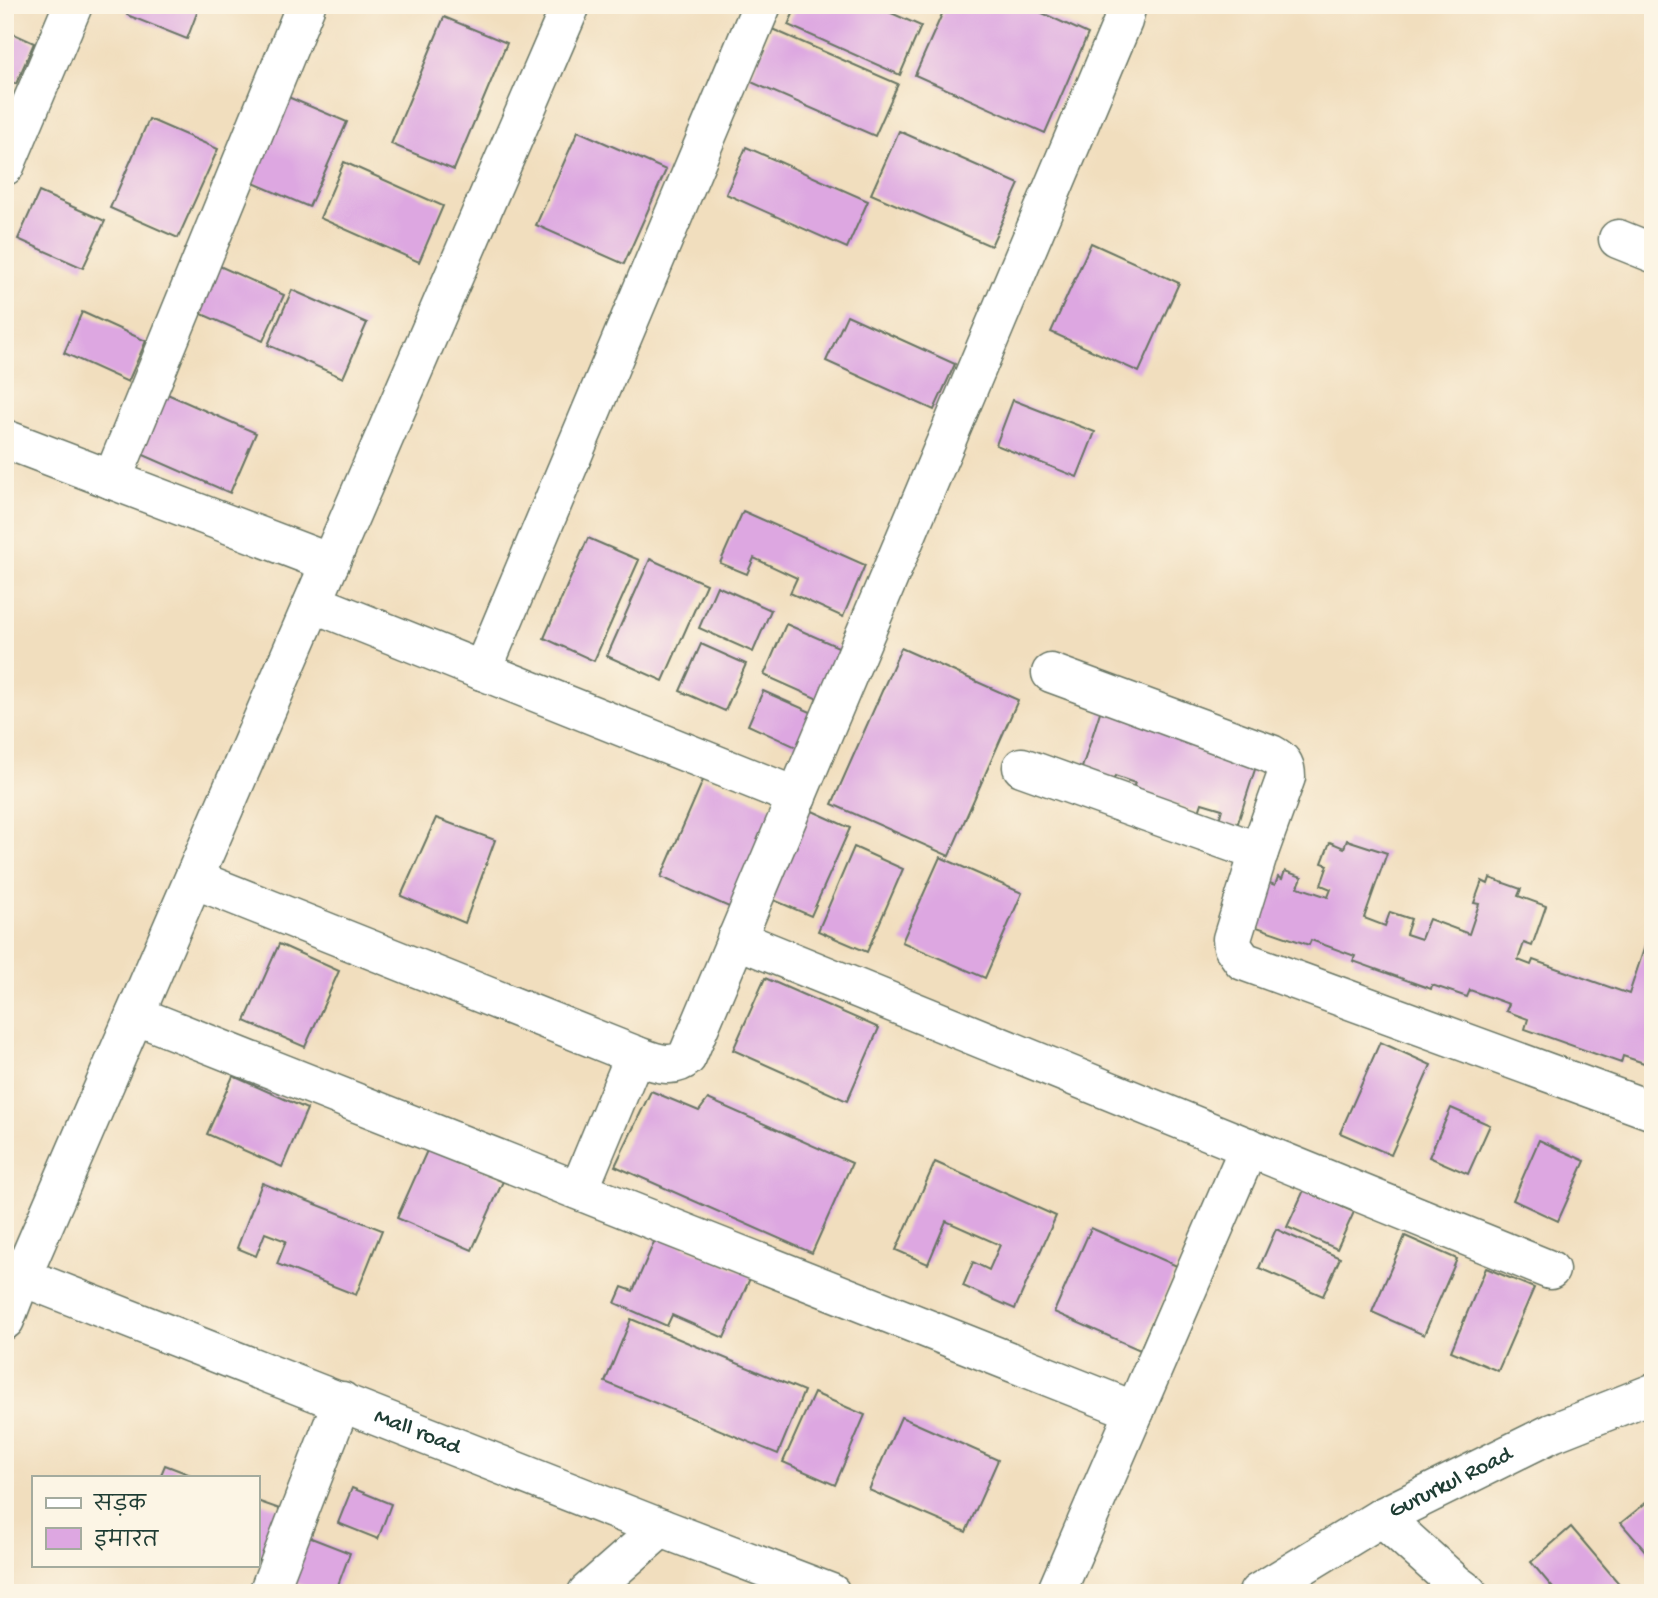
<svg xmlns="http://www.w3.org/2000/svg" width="1658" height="1598" viewBox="0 0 1658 1598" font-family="'Gochi Hand','Playpen Sans Deva',sans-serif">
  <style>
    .building { fill: #dda7e1 }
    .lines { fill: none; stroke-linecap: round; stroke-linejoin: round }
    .minor-casing { stroke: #687564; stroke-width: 41 }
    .minor { stroke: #fff; stroke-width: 38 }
    .labels { text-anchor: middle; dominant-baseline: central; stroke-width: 5; stroke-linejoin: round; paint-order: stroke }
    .street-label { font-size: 23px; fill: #1f3d34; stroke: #fcf5e5 }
  </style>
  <rect width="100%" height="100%" fill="#fcf5e5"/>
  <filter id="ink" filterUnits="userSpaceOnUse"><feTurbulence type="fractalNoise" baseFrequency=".0143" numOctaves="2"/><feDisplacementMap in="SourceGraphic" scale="14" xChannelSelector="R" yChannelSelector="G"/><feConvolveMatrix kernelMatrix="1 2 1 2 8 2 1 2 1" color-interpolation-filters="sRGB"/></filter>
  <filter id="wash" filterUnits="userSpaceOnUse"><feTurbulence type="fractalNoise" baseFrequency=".00686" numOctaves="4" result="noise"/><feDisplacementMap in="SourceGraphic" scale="28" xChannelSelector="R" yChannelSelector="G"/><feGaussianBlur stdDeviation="1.57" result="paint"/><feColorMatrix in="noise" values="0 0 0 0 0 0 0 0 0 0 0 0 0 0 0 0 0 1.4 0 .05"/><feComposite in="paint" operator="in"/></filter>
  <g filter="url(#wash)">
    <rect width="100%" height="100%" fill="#f1debe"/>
    <g id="blocks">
      <!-- building -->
      <g class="building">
        <path d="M130 5H200L187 39 127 15Z"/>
        <path d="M797 5H873L921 26 900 75 788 25Z"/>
        <path d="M946 5H1025L1088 34 1045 133 915 75Z"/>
        <path d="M444 17 507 43 454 170 391 144Z"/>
        <path d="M772 29 898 84 875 136 749 81Z"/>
        <path d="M5 30 34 43 16 84 5 79Z"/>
        <path d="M281 94 347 122 309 207 244 179Z"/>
        <path d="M149 119 218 149 178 238 110 208Z"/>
        <path d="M578 131 666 170 624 264 536 225Z"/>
        <path d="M899 131 1019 184 991 246 871 194Z"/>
        <path d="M746 147 868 201 847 248 726 194Z"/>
        <path d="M344 162 443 206 419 262 320 218Z"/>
        <path d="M39 192 105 221 83 268 18 239Z"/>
        <path d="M1091 243 1179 283 1139 372 1051 332Z"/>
        <path d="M215 264 284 295 263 341 195 311Z"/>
        <path d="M292 290 367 323 343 378 268 345Z"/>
        <path d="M82 312 146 341 128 382 64 353Z"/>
        <path d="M847 315 955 364 934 410 826 361Z"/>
        <path d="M165 393 256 433 230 493 139 453Z"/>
        <path d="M1013 400 1095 432 1077 477 996 445Z"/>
        <path d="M743 511 865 565 843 617 790 593 797 578 754 558 747 574 720 563Z"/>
        <path d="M588 538 639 560 594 661 544 638Z"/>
        <path d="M650 559 706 584 663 681 607 656Z"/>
        <path d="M717 586 771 610 753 652 699 628Z"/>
        <path d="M786 624 852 653 829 704 764 675Z"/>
        <path d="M701 644 746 664 725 711 680 691Z"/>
        <path d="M901 648 1018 700 949 856 832 804Z"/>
        <path d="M763 691 822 717 807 752 748 725Z"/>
        <path d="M1101 709 1258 760 1235 832 1217 827 1222 809 1202 803 1199 812 1132 790 1135 783 1115 776 1111 787 1079 777Z"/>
        <path d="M704 778 781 812 738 911 661 877Z"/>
        <path d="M808 809 850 828 811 916 769 898Z"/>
        <path d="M436 818 495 840 465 923 401 896Z"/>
        <path d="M1347 840 1387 853 1364 918 1385 926 1390 912 1411 919 1406 934 1421 939 1429 919 1469 934 1479 904 1474 903 1482 881 1488 884 1490 878 1521 889 1518 896 1546 906 1532 946 1524 943 1518 960 1531 965 1533 960 1629 994 1646 943 1653 945V1066L1623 1056 1621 1063 1525 1029 1528 1019 1506 1011 1509 1004 1470 990 1467 997 1432 985 1431 989 1353 961 1355 956 1311 940 1309 945 1251 925 1267 882 1275 885 1278 877 1282 879 1285 871 1302 877 1298 887 1328 897 1331 889 1321 885 1328 865 1322 863 1330 842 1344 848Z"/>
        <path d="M854 847 903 869 867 952 818 931Z"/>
        <path d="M940 857 1022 893 985 978 902 942Z"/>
        <path d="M279 944 339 971 305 1047 245 1021Z"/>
        <path d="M765 978 879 1028 847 1101 733 1050Z"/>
        <path d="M1380 1042 1431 1065 1391 1155 1340 1133Z"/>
        <path d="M233 1076 307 1109 282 1167 207 1134Z"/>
        <path d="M651 1091 699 1111 708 1099 852 1163 812 1253 615 1166Z"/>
        <path d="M1451 1108 1490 1125 1468 1174 1429 1157Z"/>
        <path d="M1539 1140 1585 1161 1558 1221 1513 1200Z"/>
        <path d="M429 1146 504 1179 472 1250 397 1218Z"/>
        <path d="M935 1162 1056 1216 1015 1309 963 1286 973 1262 989 1270 1000 1245 946 1221 928 1264 896 1250Z"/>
        <path d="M262 1183 382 1230 356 1295 277 1264 286 1241 265 1233 256 1256 237 1248Z"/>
        <path d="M1304 1190 1354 1212 1337 1249 1287 1227Z"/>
        <path d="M1091 1228 1177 1266 1140 1350 1054 1312Z"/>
        <path d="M1276 1229 1340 1258 1323 1296 1259 1268Z"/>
        <path d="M657 1235 751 1276 724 1338 672 1315 667 1326 615 1303 622 1287 633 1291Z"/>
        <path d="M1405 1236 1457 1259 1424 1335 1372 1312Z"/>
        <path d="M1486 1268 1534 1288 1498 1371 1451 1351Z"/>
        <path d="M631 1319 804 1391 778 1454 605 1382Z"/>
        <path d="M814 1393 865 1415 835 1485 783 1462Z"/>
        <path d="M901 1417 998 1460 966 1532 869 1490Z"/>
        <path d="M165 1465 196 1477H160Z"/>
        <path d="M352 1488 391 1504 378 1539 338 1523Z"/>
        <path d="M1653 1497V1560L1621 1523Z"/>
        <path d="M257 1501 280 1509 260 1561 257 1560Z"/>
        <path d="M1571 1527 1627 1593H1557L1531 1562Z"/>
        <path d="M306 1536 350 1553 335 1593H322L289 1580Z"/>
      </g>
    </g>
  </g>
  <g filter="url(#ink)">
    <use href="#blocks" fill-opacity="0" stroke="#687564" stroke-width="2"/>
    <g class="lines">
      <!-- minor casing -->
      <g class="minor-casing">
        <g id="minor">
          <path d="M5 166 73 5"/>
          <path d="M1618 239 1653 253"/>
          <path d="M5 439 330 563"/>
          <path d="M112 480 306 5"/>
          <path d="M313 603 797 797"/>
          <path d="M482 671 762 5"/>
          <path d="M1051 673 1271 754C1282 760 1286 764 1286 777L1259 852 1232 939 1233 947 1243 961 1653 1111"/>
          <path d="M1022 767 1259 852"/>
          <path d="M194 879 635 1055C652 1061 672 1071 687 1057L1123 21 1126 9 1125 5"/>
          <path d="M736 939 1550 1270"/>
          <path d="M135 1015 1135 1411"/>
          <path d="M579 1190 635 1055"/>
          <path id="s1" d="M5 1270 661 1528 831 1593"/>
          <path d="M5 1320 22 1276 571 5"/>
          <path d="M1382 1517 1456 1584 1468 1593"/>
          <path d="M268 1593 342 1401"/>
          <path d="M587 1593 661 1528"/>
          <path d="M1056 1593 1249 1147"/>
          <path id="s2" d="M1258 1593 1382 1517 1552 1433 1653 1393"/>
        </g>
      </g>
      <!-- minor -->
      <use href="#minor" class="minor"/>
    </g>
  </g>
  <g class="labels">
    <!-- street labels -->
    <g class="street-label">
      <text stroke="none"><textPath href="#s1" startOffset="443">Mall road</textPath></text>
      <text stroke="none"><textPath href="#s2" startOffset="222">Gururkul Road</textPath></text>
    </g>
  </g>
  <!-- margin -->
  <rect width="1658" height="1598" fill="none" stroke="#fcf5e5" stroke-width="28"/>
  <!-- legend -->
  <rect x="32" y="1476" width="228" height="91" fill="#fcf5e5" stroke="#a4ab9e" stroke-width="2"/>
  <rect x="46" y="1498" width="35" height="10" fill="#ffffff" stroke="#a4ab9e" stroke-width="2"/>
  <text x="94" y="1510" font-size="21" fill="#1f3d34">सड़क</text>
  <rect x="46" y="1528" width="35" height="21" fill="#dda7e1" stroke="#a4ab9e" stroke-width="2"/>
  <text x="94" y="1546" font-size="21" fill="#1f3d34">इमारत</text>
</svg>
